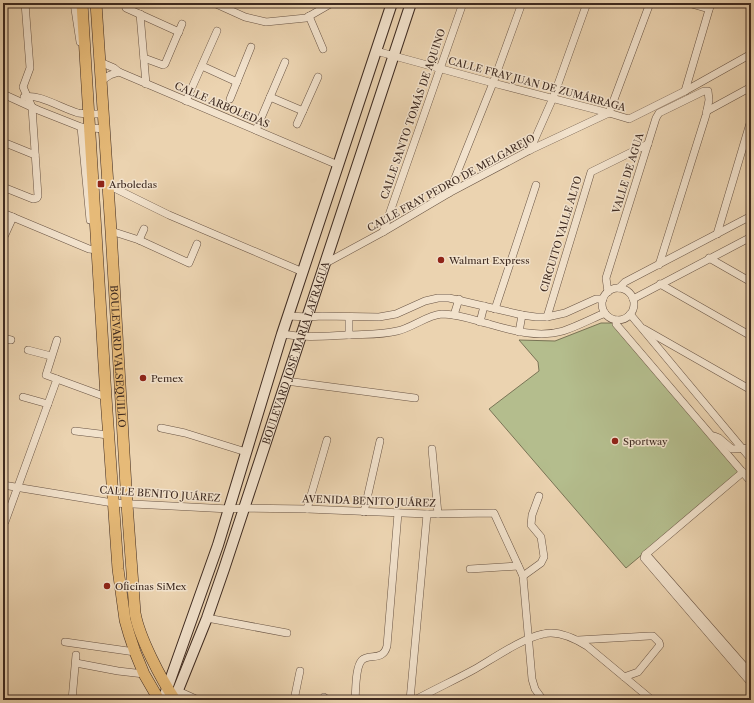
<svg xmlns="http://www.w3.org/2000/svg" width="754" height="703" viewBox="0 0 754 703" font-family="'Libre Caslon Text',serif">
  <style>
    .pitch { fill: #b4bd8d; stroke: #797456 }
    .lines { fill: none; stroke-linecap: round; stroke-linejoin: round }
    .street-casing { stroke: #695444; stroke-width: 8 }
    .secondary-casing { stroke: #3e2a20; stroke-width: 12 }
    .primary-casing { stroke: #3e2a20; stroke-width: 12 }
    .street { stroke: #f2e2cc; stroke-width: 7 }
    .secondary { stroke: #f2e2cc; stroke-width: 10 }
    .primary { stroke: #e6ba78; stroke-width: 11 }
    .poi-dot { fill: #8f2418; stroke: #f2e2cc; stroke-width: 1.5 }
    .labels { text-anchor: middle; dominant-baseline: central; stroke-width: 3; stroke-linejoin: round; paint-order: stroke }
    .street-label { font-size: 10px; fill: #3e2a20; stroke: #f2e2cc }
    .poi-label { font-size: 10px; fill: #3e2a20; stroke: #f2e2cc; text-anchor: start }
  </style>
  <rect width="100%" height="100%" fill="#ebd3b0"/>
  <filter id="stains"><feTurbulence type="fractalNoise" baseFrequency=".005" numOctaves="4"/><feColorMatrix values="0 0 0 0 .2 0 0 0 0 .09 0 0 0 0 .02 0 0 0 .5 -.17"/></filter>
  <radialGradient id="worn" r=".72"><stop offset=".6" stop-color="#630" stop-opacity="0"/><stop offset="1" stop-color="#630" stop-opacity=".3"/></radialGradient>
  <!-- pitch -->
  <path class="pitch" d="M601 323H613L622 332 740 473 626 568 489 409 539 371 538 362 519 340 555 341Z"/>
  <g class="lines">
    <!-- street casing -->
    <g class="street-casing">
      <g id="street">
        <path d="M74 3 80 42"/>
        <path d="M214 3 245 17 266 22 306 18 332 3"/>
        <path d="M688 3 709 9"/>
        <path d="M126 8 179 32"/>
        <path d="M140 14 146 84"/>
        <path d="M309 16 323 49"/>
        <path d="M376 51 493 83 609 113 629 119 685 91 751 54"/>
        <path d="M144 58 163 65 165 64 182 24"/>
        <path d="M100 62 114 68 119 72 338 165"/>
        <path d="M202 66 237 82"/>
        <path d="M101 81 110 75 119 72"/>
        <path d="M685 91 711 3"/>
        <path d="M3 94 38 110 81 127 104 129"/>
        <path d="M24 97C38 93 63 109 78 113 86 114 95 114 103 114"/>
        <path d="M270 97 303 111"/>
        <path d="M230 99 251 47"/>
        <path d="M186 101 217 31"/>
        <path d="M707 111 751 87"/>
        <path d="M609 113 650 3"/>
        <path d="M297 124 318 77"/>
        <path d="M81 127 90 220"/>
        <path d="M256 130 285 62"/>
        <path d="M3 142 35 155"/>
        <path d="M530 150 553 98 587 3"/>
        <path d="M108 185 169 215 303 272"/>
        <path d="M3 187 33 199 37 198 38 196 32 107 23 87 30 68 25 3"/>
        <path d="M449 193 493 83 522 3"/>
        <path d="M3 213 89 249 98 250"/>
        <path d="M111 231 139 240 189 263 197 244"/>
        <path d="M383 232 463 3"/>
        <path d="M717 234 751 120"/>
        <path d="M3 239 13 217"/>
        <path d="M139 240 144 229"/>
        <path d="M709 258 751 282"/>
        <path d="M326 263 383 232 449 193 530 150 609 113"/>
        <path d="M660 284 751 336"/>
        <path d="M619 288 625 282 751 216"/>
        <circle cx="618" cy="304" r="16"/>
        <path d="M608 292 606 278 656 118 659 113 704 91H708L709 100 706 115 659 265"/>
        <path d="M633 299 751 237"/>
        <path d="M495 309 536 185"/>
        <path d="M630 314 751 459"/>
        <path d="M454 315 459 299"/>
        <path d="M288 316 308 317 322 316 379 317 396 314 425 301 438 298H449L522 315 536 317H547L565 313 596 299H603"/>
        <path d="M547 317 591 172 648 144"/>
        <path d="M617 320 616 324 751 482"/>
        <path d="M480 322 484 306"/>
        <path d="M644 329 751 390"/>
        <path d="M519 332 522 315"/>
        <path d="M282 334C305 338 325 336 348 335 365 334 381 335 397 331 412 328 427 315 442 314 458 314 474 320 489 324 513 331 539 338 563 331 578 326 591 319 605 313"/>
        <path d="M349 335V317"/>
        <path d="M3 338 11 340"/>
        <path d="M57 340 46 375 106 397"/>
        <path d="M28 350 51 356"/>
        <path d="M286 381 415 398"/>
        <path d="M23 397 48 404"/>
        <path d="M161 428 185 433 246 452"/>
        <path d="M75 431 108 435"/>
        <path d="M714 436 719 438 732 449 751 448"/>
        <path d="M432 449 438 514"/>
        <path d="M743 472 645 555 644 558 751 683"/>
        <path d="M3 485 113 503 172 506 229 509 244 508 307 509 427 514 494 513 523 576 532 679 535 689 543 700"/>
        <path d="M307 509 327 440"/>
        <path d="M364 512 380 441"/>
        <path d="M5 522 57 379"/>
        <path d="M646 554 751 674"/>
        <path d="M470 569 518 566"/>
        <path d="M523 576 541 563 544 557 541 537 531 525 532 515 539 496"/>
        <path d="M207 618 287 633"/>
        <path d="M578 640 649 636H653L659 642 660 645 638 672 624 677"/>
        <path d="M65 642 135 652"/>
        <path d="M76 663 118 671 144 674"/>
        <path d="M178 691 198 700"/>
        <path d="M72 700 76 655"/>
        <path d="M294 700 300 671"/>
        <path d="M323 700 324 697"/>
        <path d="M355 700C356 691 355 667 362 660 369 653 383 662 387 646L398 513"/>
        <path d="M410 700 427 514"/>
        <path d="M415 700C435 689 455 680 475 669 494 658 523 638 543 634 558 630 574 638 587 646L652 700"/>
      </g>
    </g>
    <!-- secondary casing -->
    <g class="secondary-casing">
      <g id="secondary">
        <path d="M163 700 218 545 282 334 392 3"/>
        <path id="s1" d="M174 700 207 618 224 569 411 3"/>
      </g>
    </g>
    <!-- primary casing -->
    <g class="primary-casing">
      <g id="primary">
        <path d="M82 3 106 397 118 569 125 620 129 634 135 652 144 674 159 700"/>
        <path id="s2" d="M96 3 111 231 127 504 135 613C139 637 161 679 175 700"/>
      </g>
    </g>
    <!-- street -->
    <use href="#street" class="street"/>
    <!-- secondary -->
    <use href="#secondary" class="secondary"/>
    <!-- primary -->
    <use href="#primary" class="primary"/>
  </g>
  <!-- markers -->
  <g class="poi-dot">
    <rect x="97" y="180" width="8" height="8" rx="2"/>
    <circle cx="441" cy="260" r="4"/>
    <circle cx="143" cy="378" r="4"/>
    <circle cx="615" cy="441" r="4"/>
    <circle cx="107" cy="586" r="4"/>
  </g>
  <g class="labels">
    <!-- street labels -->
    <g class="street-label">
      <text transform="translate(537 84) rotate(15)">CALLE FRAY JUAN DE ZUMÁRRAGA</text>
      <text transform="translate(222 105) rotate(23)">CALLE ARBOLEDAS</text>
      <text transform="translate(413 114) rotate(-71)">CALLE SANTO TOMÁS DE AQUINO</text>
      <text transform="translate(628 173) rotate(-73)">VALLE DE AGUA</text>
      <text transform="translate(451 183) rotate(-29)">CALLE FRAY PEDRO DE MELGAREJO</text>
      <text transform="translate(561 234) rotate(-73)">CIRCUITO VALLE ALTO</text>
      <text stroke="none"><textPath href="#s1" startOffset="368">BOULEVARD JOSÉ MARÍA LAFRAGUA</textPath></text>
      <text stroke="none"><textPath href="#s2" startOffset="354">BOULEVARD VALSEQUILLO</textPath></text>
      <text transform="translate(160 494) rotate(4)">CALLE BENITO JUÁREZ</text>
      <text transform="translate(369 501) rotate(2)">AVENIDA BENITO JUÁREZ</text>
    </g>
    <!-- poi labels -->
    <g class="poi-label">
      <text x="109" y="184">Arboledas</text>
      <text x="449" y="260">Walmart Express</text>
      <text x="151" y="378">Pemex</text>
      <text x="623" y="441">Sportway</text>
      <text x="115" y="586">Oficinas SiMex</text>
    </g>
  </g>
  <!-- margin -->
  <rect width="754" height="703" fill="none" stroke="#ebd3b0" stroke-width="16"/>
  <rect x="4" y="4" width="746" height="695" fill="none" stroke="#3e2a20" stroke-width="2"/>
  <rect x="8" y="8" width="738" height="687" fill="none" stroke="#3e2a20"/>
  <rect width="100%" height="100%" filter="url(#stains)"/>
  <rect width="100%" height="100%" fill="url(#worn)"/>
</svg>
